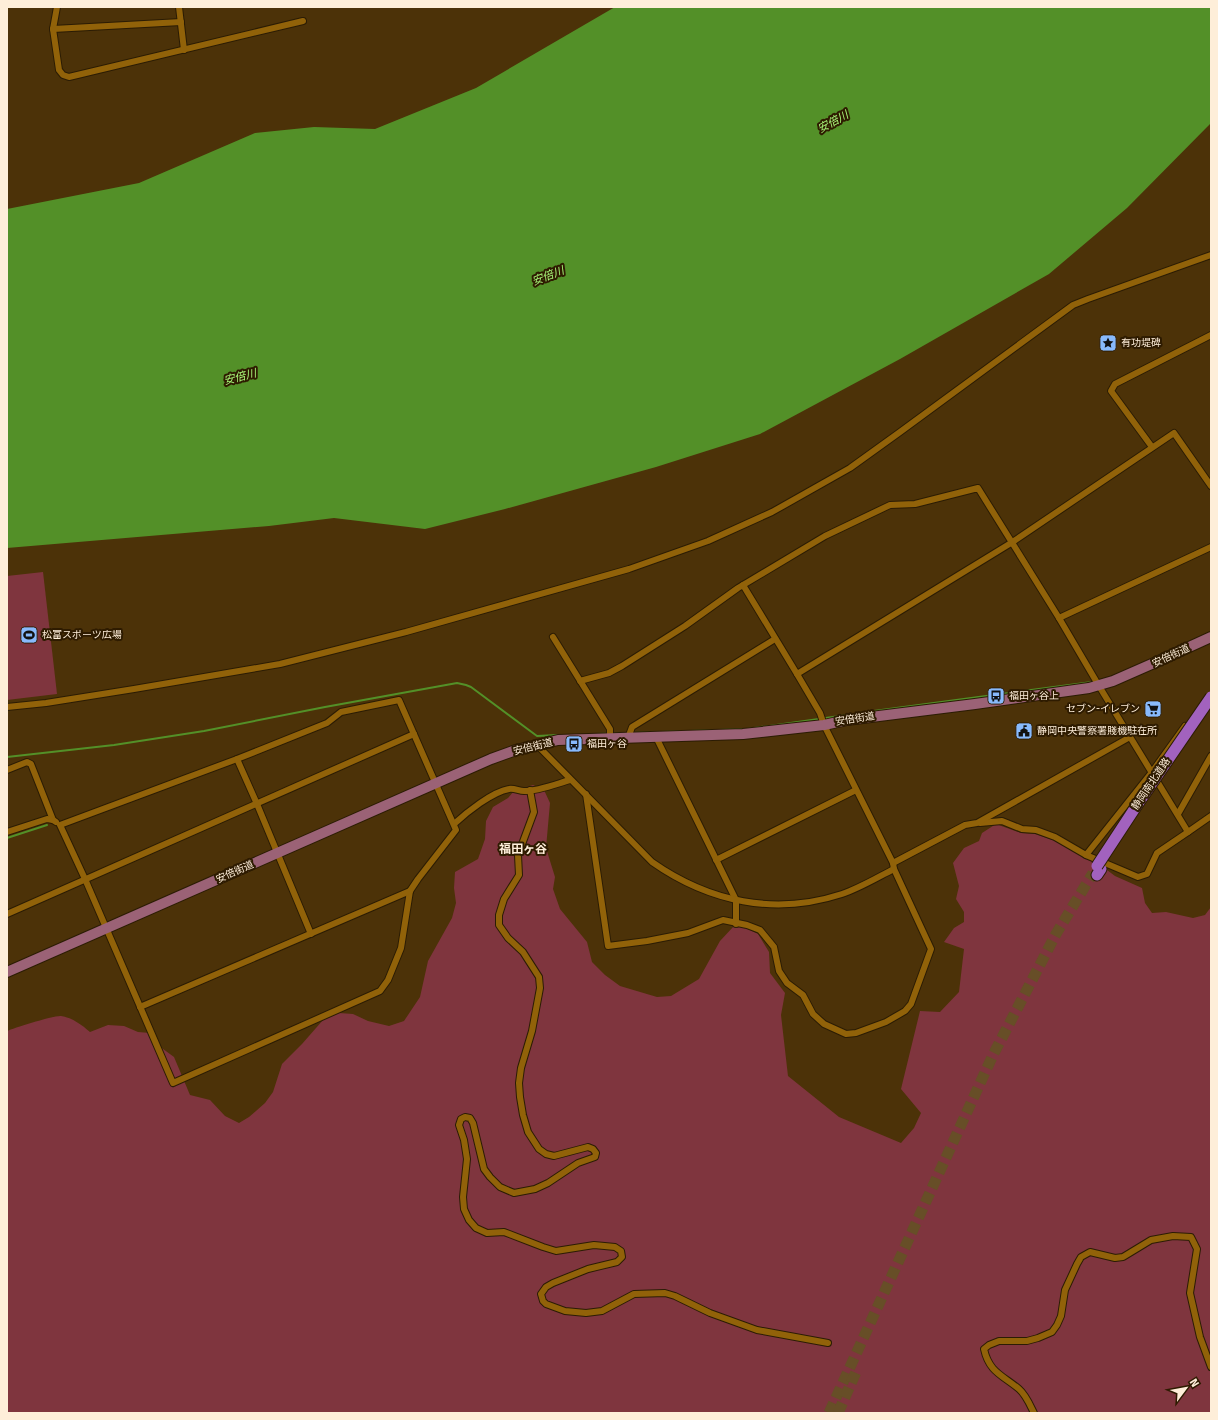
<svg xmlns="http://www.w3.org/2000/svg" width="1218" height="1420" viewBox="0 0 1218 1420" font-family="'Fira Sans','Noto Sans JP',sans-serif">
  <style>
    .green { fill: #7f353e }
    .water { fill: #539028 }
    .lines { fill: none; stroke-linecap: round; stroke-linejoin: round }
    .stream { stroke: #539028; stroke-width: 2 }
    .highway-tunnel { stroke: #674e27; stroke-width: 11; stroke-dasharray: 11 5.5; stroke-linecap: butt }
    .street-casing { stroke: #2b1c04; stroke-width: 8 }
    .primary-casing { stroke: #2b1c04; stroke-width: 12 }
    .highway-casing { stroke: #2b1c04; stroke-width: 13 }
    .street { stroke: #916209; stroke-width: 6 }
    .primary { stroke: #9b6276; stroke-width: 10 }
    .highway { stroke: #a262be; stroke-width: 11 }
    .highway-bridge-casing { stroke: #2b1c04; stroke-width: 13; stroke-linecap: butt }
    .highway-bridge { stroke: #a262be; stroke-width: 11 }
    .labels { text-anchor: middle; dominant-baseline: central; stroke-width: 4; stroke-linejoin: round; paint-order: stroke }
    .poi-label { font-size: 10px; fill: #feeed9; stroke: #2e1b00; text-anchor: start }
    .street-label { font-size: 10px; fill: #feeed9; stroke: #2e1b00 }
    .water-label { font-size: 11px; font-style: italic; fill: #abfb7b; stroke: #2e1b00 }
    .quarter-label { font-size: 12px; font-weight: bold; fill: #feeed9; stroke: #2e1b00 }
  </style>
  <rect width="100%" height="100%" fill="#4c3208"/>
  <!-- green -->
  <g class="green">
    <path d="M43 572 57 694 7 700V576Z"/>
    <path d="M533 785 544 790 550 803 546 848 555 877 553 889 560 909 587 942 592 962 605 975 620 986 657 997 671 996 699 979 720 941 734 926 746 928 758 934 769 952 770 973 785 993 781 1015 788 1076 839 1117 901 1143 914 1128 921 1113 901 1089 920 1011 940 1012 959 992 964 949 944 942 954 928 964 922V912L956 899 959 886 953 863 964 848 979 841 982 833 996 824 1021 833 1035 834 1053 840 1080 854 1088 860 1095 861 1115 876 1142 888 1145 903 1152 913 1166 912 1193 918 1205 915 1211 907V1413H7V1031C14 1028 55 1015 61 1016 73 1018 82 1025 90 1032L108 1025 124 1026 138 1032 150 1033 159 1046 174 1057 190 1095 210 1100 225 1116 239 1123 249 1117 265 1103 273 1092 282 1064 302 1044 323 1020 339 1013 353 1014 368 1021 389 1026 404 1021 420 997 428 961 452 918 456 903 454 888 455 872 478 859 485 839 486 821 493 807 508 798 514 791Z"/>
  </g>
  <!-- water -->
  <path class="water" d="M615 7H1211V123L1127 208 1049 274 900 359 760 434 656 467 505 509 425 529 334 518 269 526 7 548V209L139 183 255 133 314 127 375 129 476 88Z"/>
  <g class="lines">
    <!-- stream -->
    <g class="stream">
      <path d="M859 713 1092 682"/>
      <path d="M632 733 747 729 847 715"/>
      <path d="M596 734 628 733"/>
      <path d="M7 757 114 745 204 731 325 707 457 683 466 685 471 687 537 736 558 735"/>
      <path d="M7 838 47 825"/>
    </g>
    <!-- highway-tunnel -->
    <g class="highway-tunnel">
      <path d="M829 1413 993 1055 1056 934 1093 873"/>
      <path d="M838 1413 856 1372"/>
    </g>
    <!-- street casing -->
    <g class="street-casing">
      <g id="street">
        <path d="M57 7 53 29 59 70 63 75 69 77 303 21"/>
        <path d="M179 7 184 50"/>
        <path d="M53 29 181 22"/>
        <path d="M1152 447 1111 391 1115 384 1211 335"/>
        <path d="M743 585 797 674"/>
        <path d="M1059 618 1211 547"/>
        <path d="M553 637 610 729V739"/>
        <path d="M580 681 609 673 622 666 685 626 738 588 825 536 890 505 915 504 978 488 1059 618 1099 686 1188 832 1211 816"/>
        <path d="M399 700 456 830 418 879 410 891 401 948 388 980 380 991 173 1083 85 879 60 825 237 759 327 723 341 712Z"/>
        <path d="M7 707 46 703 134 689 280 664 406 632 629 569 708 541 772 512 850 468 900 432 1073 305 1088 299 1211 255"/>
        <path d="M656 737 736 900V924"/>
        <path d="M628 738 632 727 775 639"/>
        <path d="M537 745 652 862C709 902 775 916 842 894 860 888 878 877 894 869"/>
        <path d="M237 759 257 804 311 934"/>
        <path d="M7 770 27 762 31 764 53 820"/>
        <path d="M530 790 534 812 518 855 519 875 504 899 499 915V925L508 938 523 952 539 977 540 988 532 1031 521 1068 519 1083 520 1097 523 1115 528 1132 539 1149 546 1154 554 1156 588 1147 593 1149 596 1153 595 1157 578 1163 548 1183 535 1189 514 1193 500 1187 490 1177 484 1169 473 1123 470 1118 465 1117 461 1119 459 1125 464 1140 467 1159 463 1197 464 1209 469 1220 476 1228 487 1233 504 1232 543 1247 556 1251 594 1245 615 1247 621 1251 622 1257 617 1262 588 1269 553 1283 546 1287 541 1294 543 1301 546 1304 565 1311 586 1313 602 1311 634 1294 665 1293 675 1296 710 1313 757 1330 828 1343"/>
        <path d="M586 794 608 946 647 941 688 933 723 920 747 925 760 930 774 947 779 971 787 983 803 995 813 1014 824 1024 846 1034 856 1033 886 1022 905 1011 911 1004 931 949 894 869 893 863 824 725 820 713 797 674 1011 543 1174 433 1211 486"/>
        <path d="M1178 814 1211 756"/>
        <path d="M980 823 1002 821 1022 829 1036 830 1055 837 1086 855 1138 877 1147 874 1157 853 1188 832"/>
        <path d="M454 824C467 812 492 792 509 789 514 788 519 791 524 791 539 791 556 784 570 780"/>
        <path d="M7 832 47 819 53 820 56 822"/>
        <path d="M1086 855 1152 772 1185 726"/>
        <path d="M716 860 856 790"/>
        <path d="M893 863 965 825 977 823 1130 737"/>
        <path d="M7 914 414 734"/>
        <path d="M140 1007 410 891"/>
        <path d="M1034 1413C1030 1405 1026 1395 1019 1389 1002 1375 989 1372 984 1349L989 1345 999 1341H1027L1038 1338 1052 1332 1057 1325 1061 1316 1065 1290 1077 1264 1081 1257 1090 1252 1115 1258 1123 1257 1151 1240 1173 1236 1191 1237 1197 1249 1190 1293 1200 1337 1211 1367"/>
      </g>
    </g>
    <!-- primary casing -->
    <g class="primary-casing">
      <path id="primary" d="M7 972 491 759 516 750 558 740 743 734 824 725 847 720 975 704 1089 688 1113 681 1154 663 1211 637"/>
    </g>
    <!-- highway casing -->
    <g class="highway-casing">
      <path id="highway" d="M1097 875 1101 869"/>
    </g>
    <!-- street -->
    <use href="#street" class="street"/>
    <!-- primary -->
    <use href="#primary" class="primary"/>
    <!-- highway -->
    <use href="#highway" class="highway"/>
    <!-- highway-bridge casing -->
    <g class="highway-bridge-casing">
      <path id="highway-bridge" d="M1097 866 1137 805 1211 697"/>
    </g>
    <!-- highway-bridge -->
    <use href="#highway-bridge" class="highway-bridge"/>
  </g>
  <!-- icons -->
  <defs>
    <g id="sight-square" transform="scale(0.9)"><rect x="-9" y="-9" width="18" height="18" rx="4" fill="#88bafc" stroke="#2e1b00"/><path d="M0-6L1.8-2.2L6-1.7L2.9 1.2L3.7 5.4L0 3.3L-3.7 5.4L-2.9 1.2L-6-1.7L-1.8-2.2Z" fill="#111"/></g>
    <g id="stadium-square" transform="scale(0.9)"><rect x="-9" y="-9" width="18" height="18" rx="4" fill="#88bafc" stroke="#2e1b00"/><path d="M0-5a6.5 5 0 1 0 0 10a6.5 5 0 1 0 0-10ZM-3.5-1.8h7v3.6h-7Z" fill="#111"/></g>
    <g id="bus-square" transform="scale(0.9)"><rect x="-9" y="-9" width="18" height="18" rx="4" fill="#88bafc" stroke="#2e1b00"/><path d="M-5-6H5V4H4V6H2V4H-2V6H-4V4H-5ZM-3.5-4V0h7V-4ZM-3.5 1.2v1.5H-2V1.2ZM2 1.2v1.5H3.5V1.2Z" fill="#111"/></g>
    <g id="supermarket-square" transform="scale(0.9)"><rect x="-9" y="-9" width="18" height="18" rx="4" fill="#88bafc" stroke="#2e1b00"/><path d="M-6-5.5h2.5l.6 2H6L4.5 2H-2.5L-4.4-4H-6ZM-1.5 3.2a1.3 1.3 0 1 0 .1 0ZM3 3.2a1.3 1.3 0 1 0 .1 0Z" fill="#111"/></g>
    <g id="civic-square" transform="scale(0.9)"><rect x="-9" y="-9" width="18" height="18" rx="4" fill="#88bafc" stroke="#2e1b00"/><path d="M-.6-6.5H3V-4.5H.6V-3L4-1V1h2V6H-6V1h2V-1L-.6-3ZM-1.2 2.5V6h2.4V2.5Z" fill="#111"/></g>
  </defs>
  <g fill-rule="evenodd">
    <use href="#sight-square" x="1108" y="343"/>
    <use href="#stadium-square" x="29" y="635"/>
    <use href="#bus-square" x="996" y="696"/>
    <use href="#supermarket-square" x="1153" y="709"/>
    <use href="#civic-square" x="1024" y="731"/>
    <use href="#bus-square" x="574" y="744"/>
  </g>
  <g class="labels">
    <!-- poi labels -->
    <g class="poi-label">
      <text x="1121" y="343">有功堤碑</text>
      <text x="42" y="635">松富スポーツ広場</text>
      <text x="1009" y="696">福田ヶ谷上</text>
      <text x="1140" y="709" text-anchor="end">セブン-イレブン</text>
      <text x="1037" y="731">静岡中央警察署賤機駐在所</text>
      <text x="587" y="744">福田ヶ谷</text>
    </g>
    <!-- street labels -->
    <g class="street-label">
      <text transform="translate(1171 656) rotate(-25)">安倍街道</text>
      <text transform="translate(855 719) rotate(-9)">安倍街道</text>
      <text transform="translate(533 747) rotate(-14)">安倍街道</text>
      <text transform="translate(1151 784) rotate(-56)">静岡南北道路</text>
      <text transform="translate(235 872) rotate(-24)">安倍街道</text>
    </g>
    <!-- water labels -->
    <g class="water-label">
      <text transform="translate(833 122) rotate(-29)">安倍川</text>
      <text transform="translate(548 276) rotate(-21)">安倍川</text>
      <text transform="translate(240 377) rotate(-14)">安倍川</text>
    </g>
    <!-- quarter labels -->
    <g class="quarter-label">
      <text x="523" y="849">福田ヶ谷</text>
    </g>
  </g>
  <!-- border -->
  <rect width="1218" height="1420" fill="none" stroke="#feeed9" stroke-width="16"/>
  <!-- north arrow -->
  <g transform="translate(1186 1388) rotate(58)" stroke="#2e1b00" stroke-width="3" paint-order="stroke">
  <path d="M0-3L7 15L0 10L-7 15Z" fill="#feeed9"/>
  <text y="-6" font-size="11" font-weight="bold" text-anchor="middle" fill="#feeed9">N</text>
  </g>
</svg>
